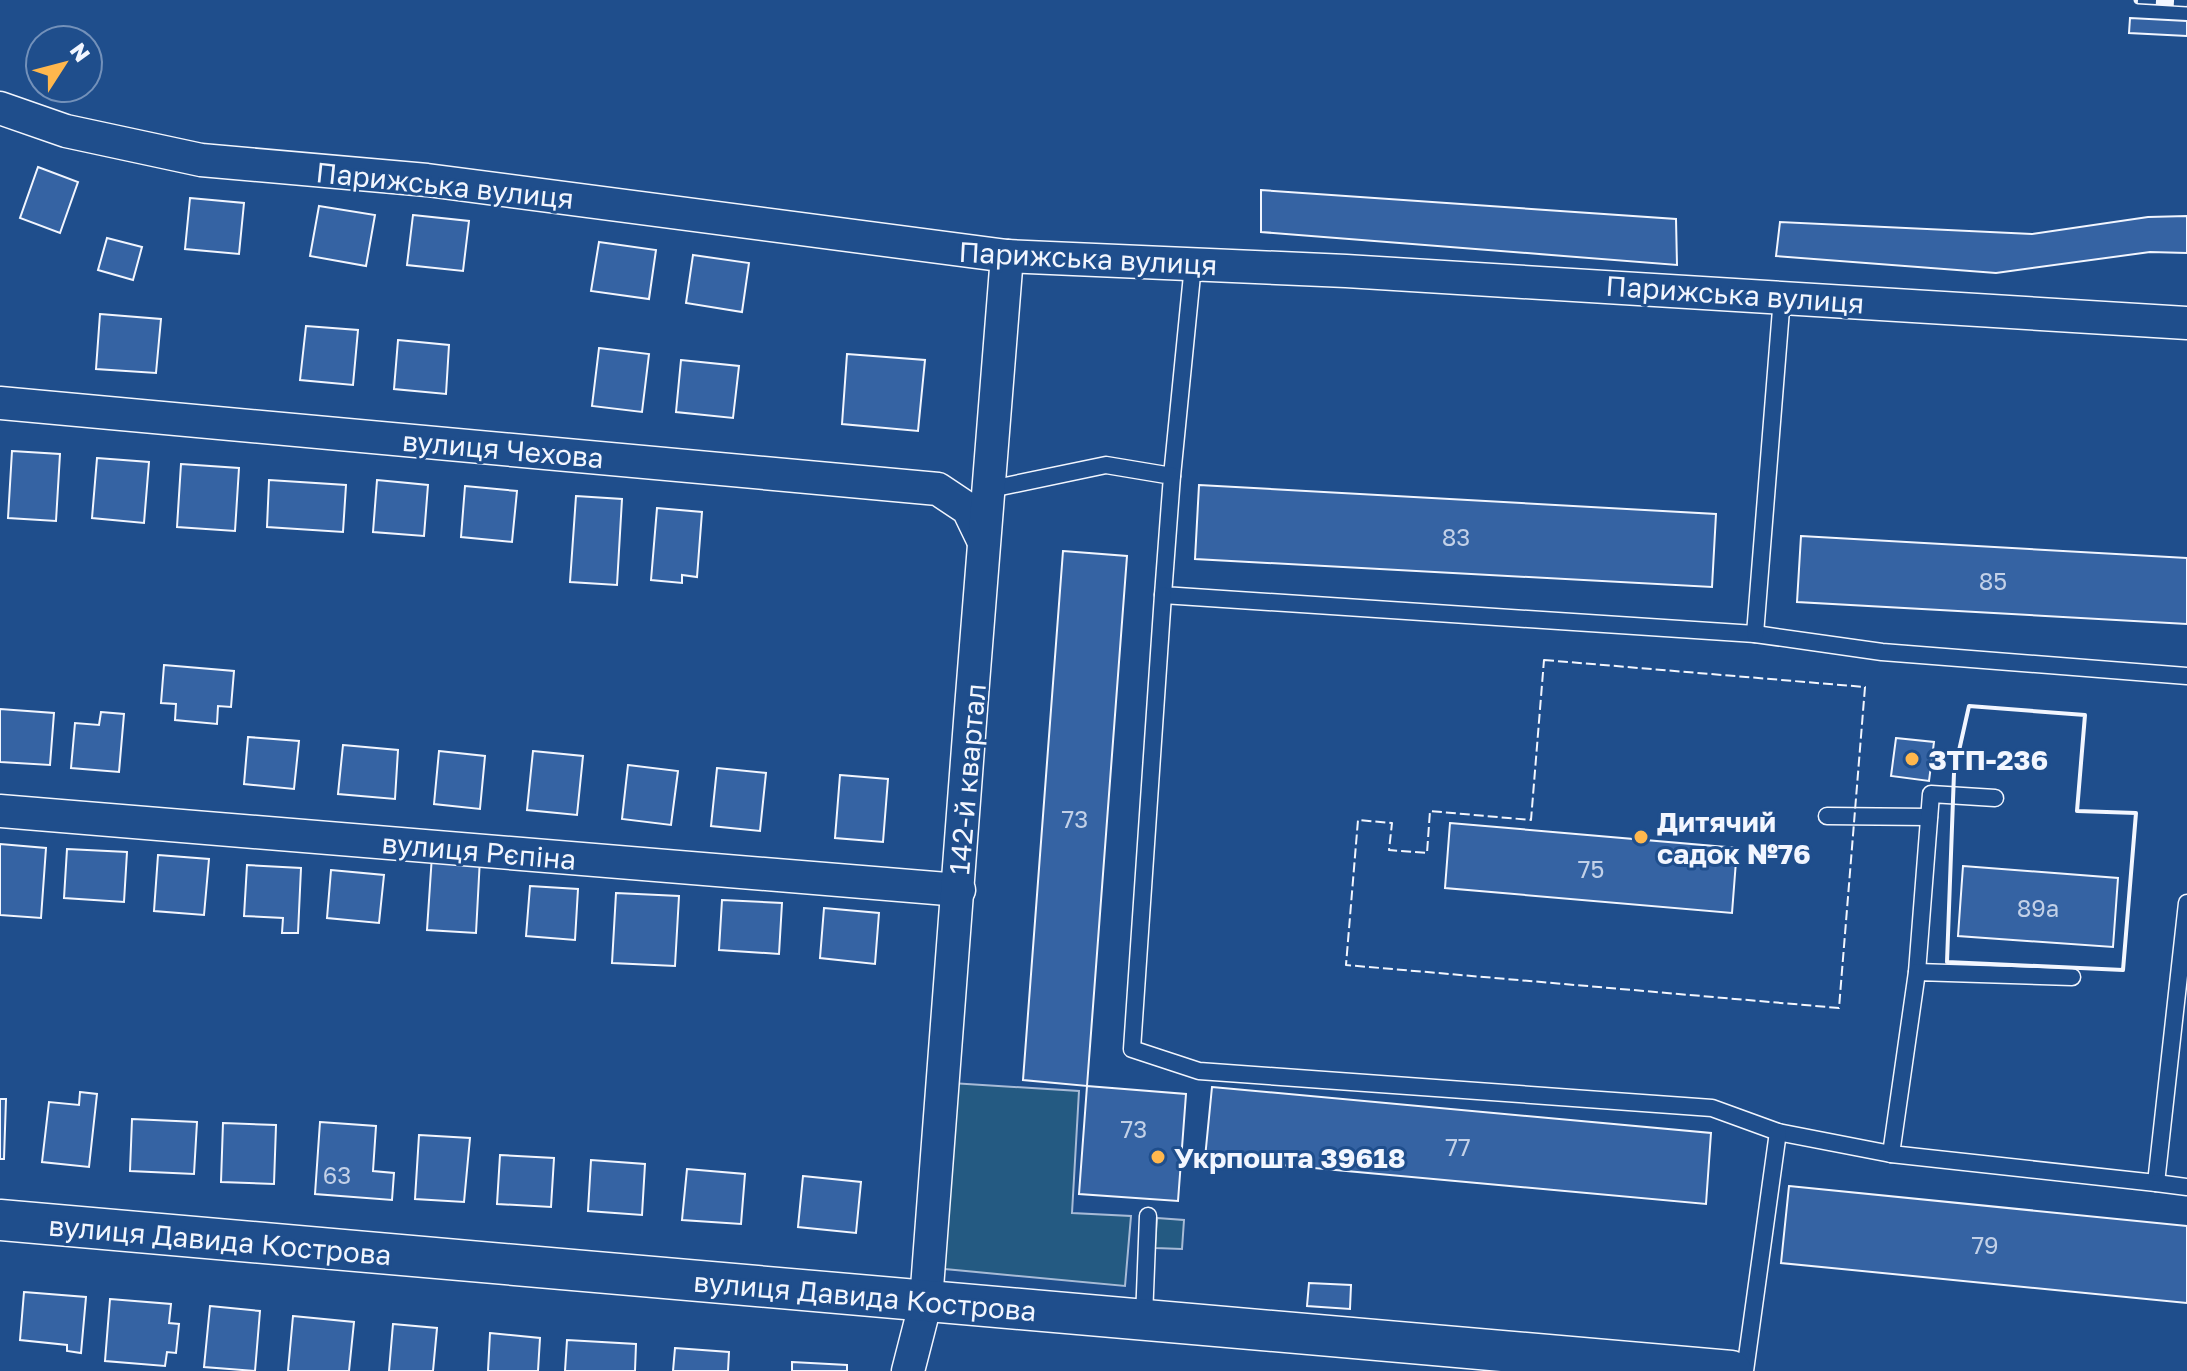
<svg xmlns="http://www.w3.org/2000/svg" width="2187" height="1371" viewBox="0 0 2187 1371" font-family="'Golos Text',sans-serif">
  <style>
    .green { fill: #245a82; stroke: #a8bbd7; stroke-width: 2 }
    .building { fill: #3563a3; stroke: #f2f6ff; stroke-width: 2 }
    .lines { fill: none; stroke-linecap: round; stroke-linejoin: round }
    .service-casing { stroke: #f2f6ff; stroke-width: 19 }
    .minor-casing { stroke: #f2f6ff; stroke-width: 35 }
    .tertiary-casing { stroke: #f2f6ff; stroke-width: 43 }
    .service { stroke: #1f4e8c; stroke-width: 16 }
    .minor { stroke: #1f4e8c; stroke-width: 32 }
    .tertiary { stroke: #1f4e8c; stroke-width: 40 }
    .rail-casing { stroke: #f2f6ff; stroke-width: 9 }
    .rail { stroke: #1f4e8c; stroke-width: 6; stroke-dasharray: 18; stroke-linecap: butt }
    .fence { stroke: #f2f6ff; stroke-width: 2; stroke-dasharray: 10 4; stroke-linecap: butt }
    .wall { stroke: #f2f6ff; stroke-width: 4 }
    .poi-dot { fill: #ffb74d; stroke: #1f4e8c; stroke-width: 3 }
    .labels { text-anchor: middle; dominant-baseline: central; stroke-width: 6; stroke-linejoin: round; paint-order: stroke }
    .number-label { font-size: 24px; fill: #c3d1e8 }
    .street-label { font-size: 28px; fill: #f2f6ff; stroke: #1f4e8c }
    .poi-label { font-size: 28px; font-weight: bold; fill: #f2f6ff; stroke: #1f4e8c; text-anchor: start }
  </style>
  <rect width="100%" height="100%" fill="#1f4e8c"/>
  <!-- green -->
  <g class="green">
    <path d="M951 1083 1079 1091 1072 1213 1131 1216 1125 1286 934 1268Z"/>
    <path d="M1157 1218 1184 1220 1182 1249 1155 1248Z"/>
  </g>
  <!-- building -->
  <g class="building">
    <path d="M2130 18 2187 21V36L2129 33Z"/>
    <path d="M38 167 78 182 60 233 20 218Z"/>
    <path d="M1261 190 1676 219 1677 265 1261 232Z"/>
    <path d="M190 198 244 203 239 254 185 249Z"/>
    <path d="M319 206 375 215 366 266 310 256Z"/>
    <path d="M413 215 469 221 463 271 407 265Z"/>
    <path d="M2187 216V253L2150 252 1996 273 1776 256 1780 222 2032 234 2148 217Z"/>
    <path d="M107 238 142 247 133 280 98 270Z"/>
    <path d="M599 242 656 250 649 299 591 291Z"/>
    <path d="M693 255 749 263 742 312 686 303Z"/>
    <path d="M100 314 161 319 156 373 96 369Z"/>
    <path d="M306 326 358 330 353 385 300 380Z"/>
    <path d="M398 340 449 345 446 394 394 389Z"/>
    <path d="M599 348 649 354 642 412 592 406Z"/>
    <path d="M847 354 925 360 918 431 842 424Z"/>
    <path d="M681 360 739 366 733 418 676 412Z"/>
    <path d="M12 451 60 454 56 521 8 518Z"/>
    <path d="M97 458 149 462 144 523 92 518Z"/>
    <path d="M181 464 239 468 235 531 177 527Z"/>
    <path d="M269 480 346 485 343 532 267 527Z"/>
    <path d="M377 480 428 485 424 536 373 532Z"/>
    <path d="M1199 485 1716 514 1712 587 1195 559Z"/>
    <path d="M465 486 517 491 512 542 461 537Z"/>
    <path d="M576 496 622 499 617 585 570 582Z"/>
    <path d="M657 508 702 512 697 577 682 575V583L651 580Z"/>
    <path d="M1801 536 2187 558V624L1797 602Z"/>
    <path d="M1063 551 1127 556 1087 1086 1023 1080Z"/>
    <path d="M164 665 234 671 231 707 218 706 217 724 175 720 176 704 161 703Z"/>
    <path d="M0 709 54 713 50 765 0 762Z"/>
    <path d="M101 712 124 714 119 772 71 768 75 723 99 725Z"/>
    <path d="M248 737 299 741 294 789 244 784Z"/>
    <path d="M1896 738 1934 742 1929 781 1891 776Z"/>
    <path d="M343 745 398 750 395 799 338 794Z"/>
    <path d="M439 751 485 756 480 809 434 804Z"/>
    <path d="M533 751 583 756 577 815 527 810Z"/>
    <path d="M628 765 678 771 671 825 622 819Z"/>
    <path d="M717 768 766 773 760 831 711 826Z"/>
    <path d="M840 775 888 779 883 842 835 838Z"/>
    <path d="M1450 823 1737 848 1732 913 1445 888Z"/>
    <path d="M0 844 46 848 41 918 0 915Z"/>
    <path d="M67 849 127 852 124 902 64 898Z"/>
    <path d="M158 855 209 859 204 915 154 911Z"/>
    <path d="M432 855 480 858 476 933 427 930Z"/>
    <path d="M247 865 301 868 298 933H282L283 918 244 916Z"/>
    <path d="M1963 866 2118 878 2113 947 1958 936Z"/>
    <path d="M331 870 384 875 379 923 327 918Z"/>
    <path d="M530 886 578 889 575 940 526 936Z"/>
    <path d="M616 893 679 896 675 966 612 963Z"/>
    <path d="M722 900 782 903 779 954 719 950Z"/>
    <path d="M824 908 879 913 875 964 820 958Z"/>
    <path d="M1087 1086 1186 1094 1178 1201 1079 1194Z"/>
    <path d="M1212 1087 1711 1133 1706 1204 1205 1158Z"/>
    <path d="M80 1092 97 1094 89 1167 42 1162 49 1102 79 1105Z"/>
    <path d="M0 1099H6L4 1159H0Z"/>
    <path d="M132 1119 197 1122 194 1174 130 1171Z"/>
    <path d="M320 1122 376 1126 373 1171 394 1173 392 1200 315 1194Z"/>
    <path d="M223 1123 276 1125 274 1184 221 1182Z"/>
    <path d="M419 1135 470 1138 464 1202 415 1199Z"/>
    <path d="M500 1155 554 1158 551 1207 497 1204Z"/>
    <path d="M591 1160 645 1164 642 1215 588 1211Z"/>
    <path d="M687 1169 745 1174 741 1224 682 1220Z"/>
    <path d="M803 1176 861 1182 856 1233 798 1227Z"/>
    <path d="M1789 1186 2187 1226V1303L1781 1263Z"/>
    <path d="M1309 1283 1351 1285 1350 1309 1307 1306Z"/>
    <path d="M24 1292 86 1297 81 1353 67 1351V1345L20 1340Z"/>
    <path d="M110 1299 171 1304 169 1323 179 1324 176 1353 167 1352 165 1366 105 1361Z"/>
    <path d="M210 1306 260 1311 255 1371 204 1367Z"/>
    <path d="M293 1316 354 1322 349 1371H288Z"/>
    <path d="M393 1324 437 1328 433 1371H389Z"/>
    <path d="M490 1333 540 1338 538 1371H488Z"/>
    <path d="M567 1340 636 1344 635 1371H565Z"/>
    <path d="M675 1348 729 1352 728 1371H673Z"/>
    <path d="M792 1362 847 1365V1371H792Z"/>
  </g>
  <g class="lines">
    <!-- service casing -->
    <g class="service-casing">
      <g id="service">
        <path d="M1172 476 1193 265"/>
        <path d="M986 490 1106 465 1172 476 1163 595 1755 634 1882 652 2187 676"/>
        <path d="M1163 595 1132 1049 1199 1071 1712 1108 1778 1132 1891 1154"/>
        <path d="M1755 634 1782 297"/>
        <path d="M1827 816 1929 817"/>
        <path d="M1917 972 1931 794 1995 798"/>
        <path d="M2072 977 1917 972 1891 1154 2156 1183 2187 903"/>
        <path d="M2156 1183 2187 1187"/>
        <path d="M1144 1318 1148 1216"/>
        <path d="M1745 1371 1778 1132"/>
      </g>
    </g>
    <!-- minor casing -->
    <g class="minor-casing">
      <g id="minor">
        <path d="M0 108 66 131 201 160 427 180 1007 256 1346 271 2187 323"/>
        <path d="M0 403 938 489 968 509 982 538"/>
        <path d="M0 811 959 890"/>
        <path d="M908 1371 926 1301C954 953 977 604 1007 256"/>
      </g>
    </g>
    <!-- tertiary casing -->
    <g class="tertiary-casing">
      <path id="tertiary" d="M0 1220 1731 1371"/>
    </g>
    <!-- service -->
    <use href="#service" class="service"/>
    <!-- minor -->
    <use href="#minor" class="minor"/>
    <!-- tertiary -->
    <use href="#tertiary" class="tertiary"/>
    <!-- rail casing -->
    <g class="rail-casing">
      <path id="rail" d="M2138 0 2187 3"/>
    </g>
    <!-- rail -->
    <use href="#rail" class="rail"/>
    <!-- fence -->
    <path class="fence" d="M1544 660 1865 687 1839 1008 1346 965 1358 820 1392 823 1389 850 1427 853 1430 811 1531 820Z"/>
    <!-- wall -->
    <path class="wall" d="M1969 706 2085 715 2077 811 2136 813 2123 970 1947 962 1954 773Z"/>
  </g>
  <!-- markers -->
  <g class="poi-dot">
    <circle cx="1912" cy="759" r="8"/>
    <circle cx="1641" cy="837" r="8"/>
    <circle cx="1158" cy="1157" r="8"/>
  </g>
  <g class="labels">
    <!-- number labels -->
    <g class="number-label">
      <text x="1456" y="536">83</text>
      <text x="1993" y="580">85</text>
      <text x="1075" y="818">73</text>
      <text x="1591" y="868">75</text>
      <text x="2038" y="907">89а</text>
      <text x="1134" y="1128">73</text>
      <text x="1458" y="1146">77</text>
      <text x="337" y="1174">63</text>
      <text x="1985" y="1244">79</text>
    </g>
    <!-- street labels -->
    <g class="street-label">
      <text transform="translate(445 185) rotate(6)">Парижська вулиця</text>
      <text transform="translate(1088 258) rotate(3)">Парижська вулиця</text>
      <text transform="translate(1735 294) rotate(4)">Парижська вулиця</text>
      <text transform="translate(503 449) rotate(5)">вулиця Чехова</text>
      <text transform="translate(967 779) rotate(-85)">142-й квартал</text>
      <text transform="translate(479 851) rotate(5)">вулиця Рєпіна</text>
      <text transform="translate(220 1240) rotate(5)">вулиця Давида Кострова</text>
      <text transform="translate(865 1296) rotate(5)">вулиця Давида Кострова</text>
    </g>
    <!-- poi labels -->
    <g class="poi-label">
      <text x="1928" y="759">ЗТП-236</text>
      <text x="1657" y="821">Дитячий<tspan x="1657" dy="32">садок №76</tspan></text>
      <text x="1174" y="1157">Укрпошта 39618</text>
    </g>
  </g>
  <!-- north arrow -->
  <g transform="translate(64 64) rotate(54)"><circle r="38" fill="#1f4e8c" stroke="#7391ba" stroke-width="2"/>
  <path d="M0-6L14 30L0 20L-14 30Z" fill="#ffb74d"/>
  <text y="-12" font-size="22" font-weight="bold" text-anchor="middle" fill="#f2f6ff">N</text>
  </g>
</svg>
